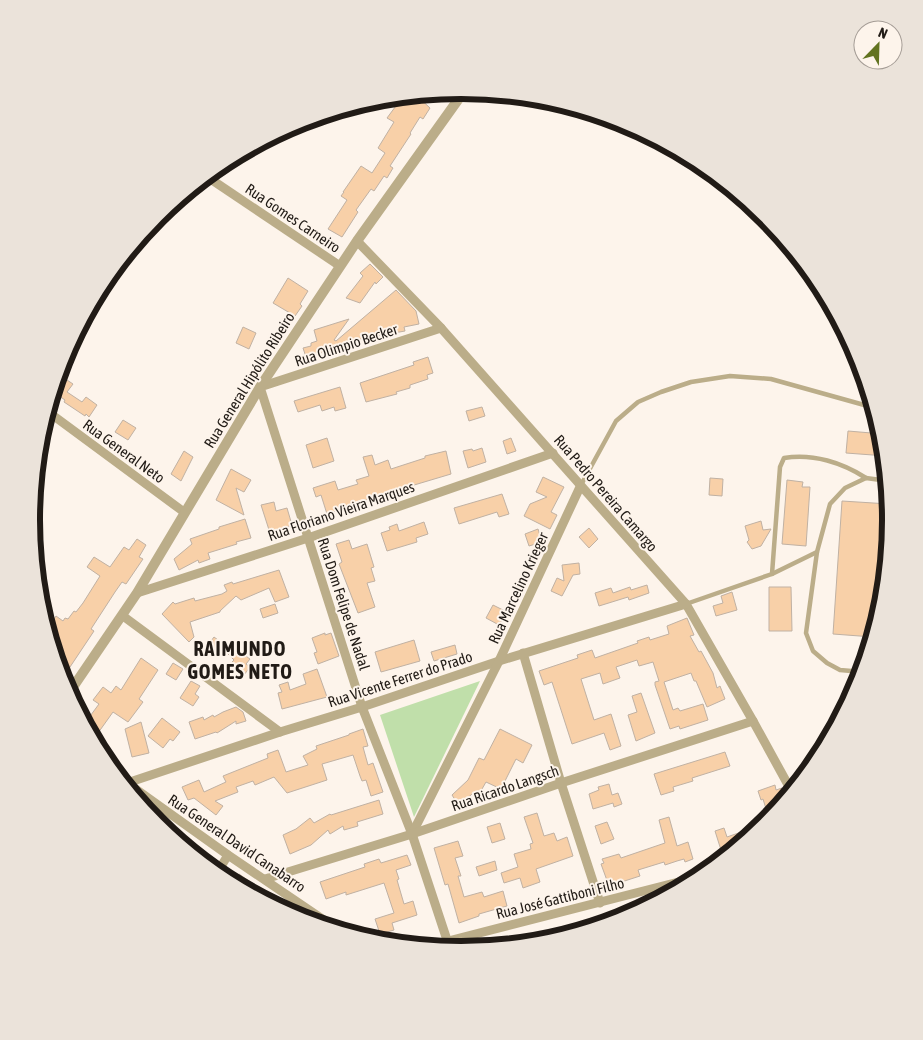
<svg xmlns="http://www.w3.org/2000/svg" width="923" height="1040" viewBox="0 0 923 1040" font-family="'Asap Condensed',sans-serif">
  <style>
    .green { fill: #c0dfaa }
    .building { fill: #f8d0a8; stroke: #c0b1a3 }
    .lines { fill: none; stroke-linecap: round; stroke-linejoin: round }
    .service { stroke: #bbad89; stroke-width: 4.5 }
    .minor { stroke: #bbad89; stroke-width: 9 }
    .tertiary { stroke: #bbad89; stroke-width: 10 }
    .labels { text-anchor: middle; dominant-baseline: central; stroke-width: 4; stroke-linejoin: round; paint-order: stroke }
    .street-label { font-size: 15px; fill: #211b16; stroke: #fdf4eb }
    .district-label { font-size: 20px; font-weight: bold; letter-spacing: 1px; fill: #211b16; stroke: #fdf4eb }
    .rim { fill: none; stroke: #211b16; stroke-width: 6 }
  </style>
  <rect width="100%" height="100%" fill="#fdf4eb"/>
  <!-- green -->
  <path class="green" d="M480 681 414 817 380 715Z"/>
  <!-- building -->
  <g class="building">
    <path d="M415 94 430 108 423 119 420 117 410 133 411 134 390 166 393 168 387 178 384 176 374 191 371 189 356 210 358 212 342 237 328 229 347 200 341 196 344 192H343L361 166 372 173 385 153 378 148 394 122 387 118 404 95Z"/>
    <path d="M370 264 383 277 376 284 375 282 360 303 346 298 363 276 360 273Z"/>
    <path d="M288 278 308 291 300 304 302 306 295 316 273 303Z"/>
    <path d="M396 290 416 311 419 324 404 327 405 331 377 336V334L352 342 353 344 306 357 303 348 311 346V343L317 341 314 330 349 319 334 340 336 341Z"/>
    <path d="M243 327 256 333 249 349 236 343Z"/>
    <path d="M428 357 433 373 427 375 428 379 410 385V388L396 392 397 394 366 402 360 383 414 365 413 362Z"/>
    <path d="M58 374 73 384 67 392 82 402 86 397 97 405 89 417 86 414 85 416 64 402 65 400 53 392Z"/>
    <path d="M340 387 346 408 335 411 334 407 322 411 320 405 298 412 294 401Z"/>
    <path d="M482 407 485 416 469 421 466 411Z"/>
    <path d="M123 420 136 428 128 440 115 432Z"/>
    <path d="M848 431 883 434 886 456 846 453Z"/>
    <path d="M327 438 334 461 313 468 306 445Z"/>
    <path d="M511 438 516 451 507 454 503 441Z"/>
    <path d="M482 448 486 462 468 468 463 451 472 449 473 451Z"/>
    <path d="M184 451 193 457 181 481 171 474Z"/>
    <path d="M446 451 451 474 384 494 385 498 377 501 376 497 343 507V509L327 514 321 495 316 497 313 488 335 481 338 490 358 484 356 480 369 476 363 457 372 455 375 465 388 460 391 469 425 458V456Z"/>
    <path d="M231 469 251 480 244 492 236 488 244 515 216 500Z"/>
    <path d="M543 477 564 487 551 512 557 515 550 529 524 516 530 504 547 497 536 492Z"/>
    <path d="M710 478 723 479 722 496 709 495Z"/>
    <path d="M787 480 803 482 802 487H810L806 546 782 544Z"/>
    <path d="M502 494 509 514 499 517 497 512 459 524 454 508Z"/>
    <path d="M842 501 889 504 886 548H889L883 604 873 637 833 634Z"/>
    <path d="M274 502 276 511 287 508 292 525 270 533 261 505Z"/>
    <path d="M245 519 251 538 236 542 237 544 208 553 210 559 199 563 198 560 179 570 174 559 192 544 190 539 219 529V527Z"/>
    <path d="M761 521 763 530 771 529 761 546 752 549 747 542 749 540 745 526Z"/>
    <path d="M424 522 428 534 416 538 417 542 387 551 381 533 390 530 389 527 397 524 399 531Z"/>
    <path d="M589 528 598 539 589 548 579 537Z"/>
    <path d="M538 529 542 542 529 546 525 534Z"/>
    <path d="M137 539 146 545 139 557 143 559 126 584 122 582 115 592 91 629 94 631 62 679 52 644 58 635 48 628 56 616 63 621 65 618 68 619 74 611 76 612 83 603 100 576 87 567 94 557 110 567 124 547 129 550Z"/>
    <path d="M349 540 352 549 367 544 374 567 371 568 375 581 367 583 375 607 358 613 339 564 342 562 336 544Z"/>
    <path d="M579 563 580 574 573 575 562 596 551 591 557 578 564 581 562 565Z"/>
    <path d="M279 570 289 597 275 602 269 588 241 600 236 596 220 611V612L190 622 194 637 189 642 162 614 173 602 175 604 194 598 195 601 222 594 227 591 224 585 232 582 233 584Z"/>
    <path d="M647 585 649 593 629 600 628 597 599 606 595 593 611 588 613 593 630 587 631 590Z"/>
    <path d="M769 587H791L792 631H769Z"/>
    <path d="M732 592 737 610 716 616 713 606 723 603 721 596Z"/>
    <path d="M275 604 278 613 263 618 260 609Z"/>
    <path d="M493 605 507 612 499 625 486 618Z"/>
    <path d="M687 618 694 635 690 636 699 652 701 651 713 673 717 688 720 686 725 699 707 707 696 681H694L691 673 664 682 673 710 678 708 680 711 703 704 708 720 680 729 679 726 670 729 655 685V682L659 681 653 662 639 666 637 660 616 667 620 678 603 684 600 673 581 679 594 720 611 714 621 746 610 750 604 733 572 744 552 682 544 685 539 671 578 658 577 655 592 650 595 658 638 643 637 641 649 637 650 640 669 634 667 626Z"/>
    <path d="M325 633V635L331 633 339 656 318 664 314 653 317 652 312 638Z"/>
    <path d="M214 637 222 643 213 655 205 649Z"/>
    <path d="M414 640 420 661 381 672 375 652Z"/>
    <path d="M455 645 457 654 434 661 431 652Z"/>
    <path d="M239 651 250 659 246 664 250 667 244 675 230 664 234 660 228 654Z"/>
    <path d="M141 658 158 670 139 699 143 702 128 722 113 712 98 733 85 723 99 704 93 700 103 687 111 693 116 686 121 690Z"/>
    <path d="M173 663 183 669 176 680 166 674Z"/>
    <path d="M317 669 327 697 282 709 278 693 282 692 279 685 288 682 290 690 306 684 303 674Z"/>
    <path d="M191 681 200 686 195 694 199 697 193 706 180 698Z"/>
    <path d="M641 693 655 733 636 741 628 715 637 712 632 696Z"/>
    <path d="M236 707 243 712 246 721 236 724V721L217 733 216 732 195 739 189 722 203 717 204 720 213 715 214 717 223 712Z"/>
    <path d="M162 718 180 732 173 741 170 739 163 748 148 736Z"/>
    <path d="M141 722 149 753 132 757 125 729Z"/>
    <path d="M363 729 368 746 363 747 368 765 373 763 383 792 371 796 366 780 362 781 360 776 353 755 322 764 327 780 287 793 274 777 255 785 253 781 236 787 238 792 215 801 223 806 216 815 194 798 188 800 182 787 199 780 204 792 226 782 223 776 268 758 267 754 278 750 286 772 308 765 303 756 317 749 316 746 349 735V734Z"/>
    <path d="M500 729 532 745 523 763 516 759 501 789 486 782 478 796 473 793 459 806 452 795 468 780 479 758 484 760Z"/>
    <path d="M725 752 730 766 692 778 693 781 673 787 674 791 661 795 654 774Z"/>
    <path d="M609 784 612 795 618 793 622 804 614 807 613 803 593 809 589 794 599 790 598 787Z"/>
    <path d="M775 785 776 790 782 788 786 800 778 809 767 812 763 799 761 800 758 791Z"/>
    <path d="M379 800 383 814 357 822 358 826 344 830 343 826 330 834 328 830 311 845 290 854 283 835 296 829 310 818 314 823 330 814 331 815Z"/>
    <path d="M537 813 544 836 554 833 557 841 567 837 573 856 536 869 540 882 523 888 520 878 504 883 501 873 518 867 514 854 531 849 530 844 533 843 524 817Z"/>
    <path d="M669 817 677 846 688 842 693 859 685 862 684 859 677 861 665 865 664 862 638 870 640 876 609 886 601 864 604 863 602 859 619 854 621 858 665 843 659 820Z"/>
    <path d="M607 822 614 839 601 844 595 826Z"/>
    <path d="M500 823 505 839 492 843 487 827Z"/>
    <path d="M764 824 744 842 721 850 715 831 724 828 727 837Z"/>
    <path d="M458 841 463 856 455 858 461 876H458L464 897 482 892 484 897 503 891 507 906 479 914V916L459 923 448 884 445 885 434 848Z"/>
    <path d="M407 855 411 865 396 870 399 879 397 880 404 904 413 901 417 915 392 923 394 930 380 934 375 919 394 913 384 883 346 895V892L326 899 320 882 365 867 364 864 379 859 381 863Z"/>
    <path d="M495 861 497 870 479 876 476 867Z"/>
    <path d="M239 874 262 890 258 897 233 883Z"/>
  </g>
  <g class="lines">
    <!-- service -->
    <g class="service">
      <path d="M581 485 616 421 638 402 661 392 691 382 730 376 771 379 875 408"/>
      <path d="M817 552 806 633 813 651 827 663 840 670 863 672"/>
      <path d="M772 574 780 467 784 458C813 453 843 463 866 478"/>
      <path d="M686 604 772 574 817 552 830 504 845 488 866 478 888 481"/>
    </g>
    <!-- minor -->
    <g class="minor">
      <path d="M206 176 340 266"/>
      <path d="M357 241 441 328 686 604 753 721 792 792"/>
      <path d="M441 328 260 387 362 707 412 834 447 940"/>
      <path d="M47 411 184 512"/>
      <path d="M137 593 308 538 553 453"/>
      <path d="M123 616 280 732"/>
      <path d="M523 653 561 783 600 903"/>
      <path d="M120 778 228 855 340 931"/>
      <path d="M124 784 280 732 362 707 499 661 686 604"/>
      <path d="M412 834 499 661 580 487"/>
      <path d="M217 873 228 855"/>
      <path d="M265 879 412 834 561 783 753 721"/>
      <path d="M425 947 702 876"/>
    </g>
    <!-- tertiary -->
    <path class="tertiary" d="M69 693 137 593 260 387 357 241 465 90"/>
  </g>
  <g class="labels">
    <!-- street labels -->
    <g class="street-label">
      <text transform="translate(293 218) rotate(34)">Rua Gomes Carneiro</text>
      <text transform="translate(346 345) rotate(-18)">Rua Olimpio Becker</text>
      <text transform="translate(249 380) rotate(-58)">Rua General Hipólito Ribeiro</text>
      <text transform="translate(124 451) rotate(36)">Rua General Neto</text>
      <text transform="translate(606 493) rotate(49)">Rua Pedro Pereira Camargo</text>
      <text transform="translate(341 511) rotate(-19)">Rua Floriano Vieira Marques</text>
      <text transform="translate(518 588) rotate(-65)">Rua Marcelino Krieger</text>
      <text transform="translate(344 604) rotate(72)">Rua Dom Felipe de Nadal</text>
      <text transform="translate(400 679) rotate(-18)">Rua Vicente Ferrer do Prado</text>
      <text transform="translate(505 788) rotate(-19)">Rua Ricardo Langsch</text>
      <text transform="translate(237 843) rotate(34)">Rua General David Canabarro</text>
      <text transform="translate(560 898) rotate(-14)">Rua José Gattiboni Filho</text>
    </g>
    <!-- district labels -->
    <g class="district-label">
      <text x="240" y="648">RAIMUNDO<tspan x="240" dy="23">GOMES NETO</tspan></text>
    </g>
  </g>
  <!-- crop -->
  <path d="M0 0H923V1040H0ZM40 520a421 421 0 1 1 842 0a421 421 0 1 1-842 0Z" fill="#ebe3da" fill-rule="evenodd"/>
  <path class="rim" d="M40 520a421 421 0 1 1 842 0a421 421 0 1 1-842 0Z"/>
  <!-- north arrow -->
  <g transform="translate(878 45) rotate(23)"><circle r="24" fill="#fdf4eb" stroke="#a59d96"/>
  <path d="M0-4L9 19L0 12L-9 19Z" fill="#627320"/>
  <text y="-8" font-size="14" font-weight="bold" text-anchor="middle" fill="#211b16">N</text>
  </g>
</svg>
